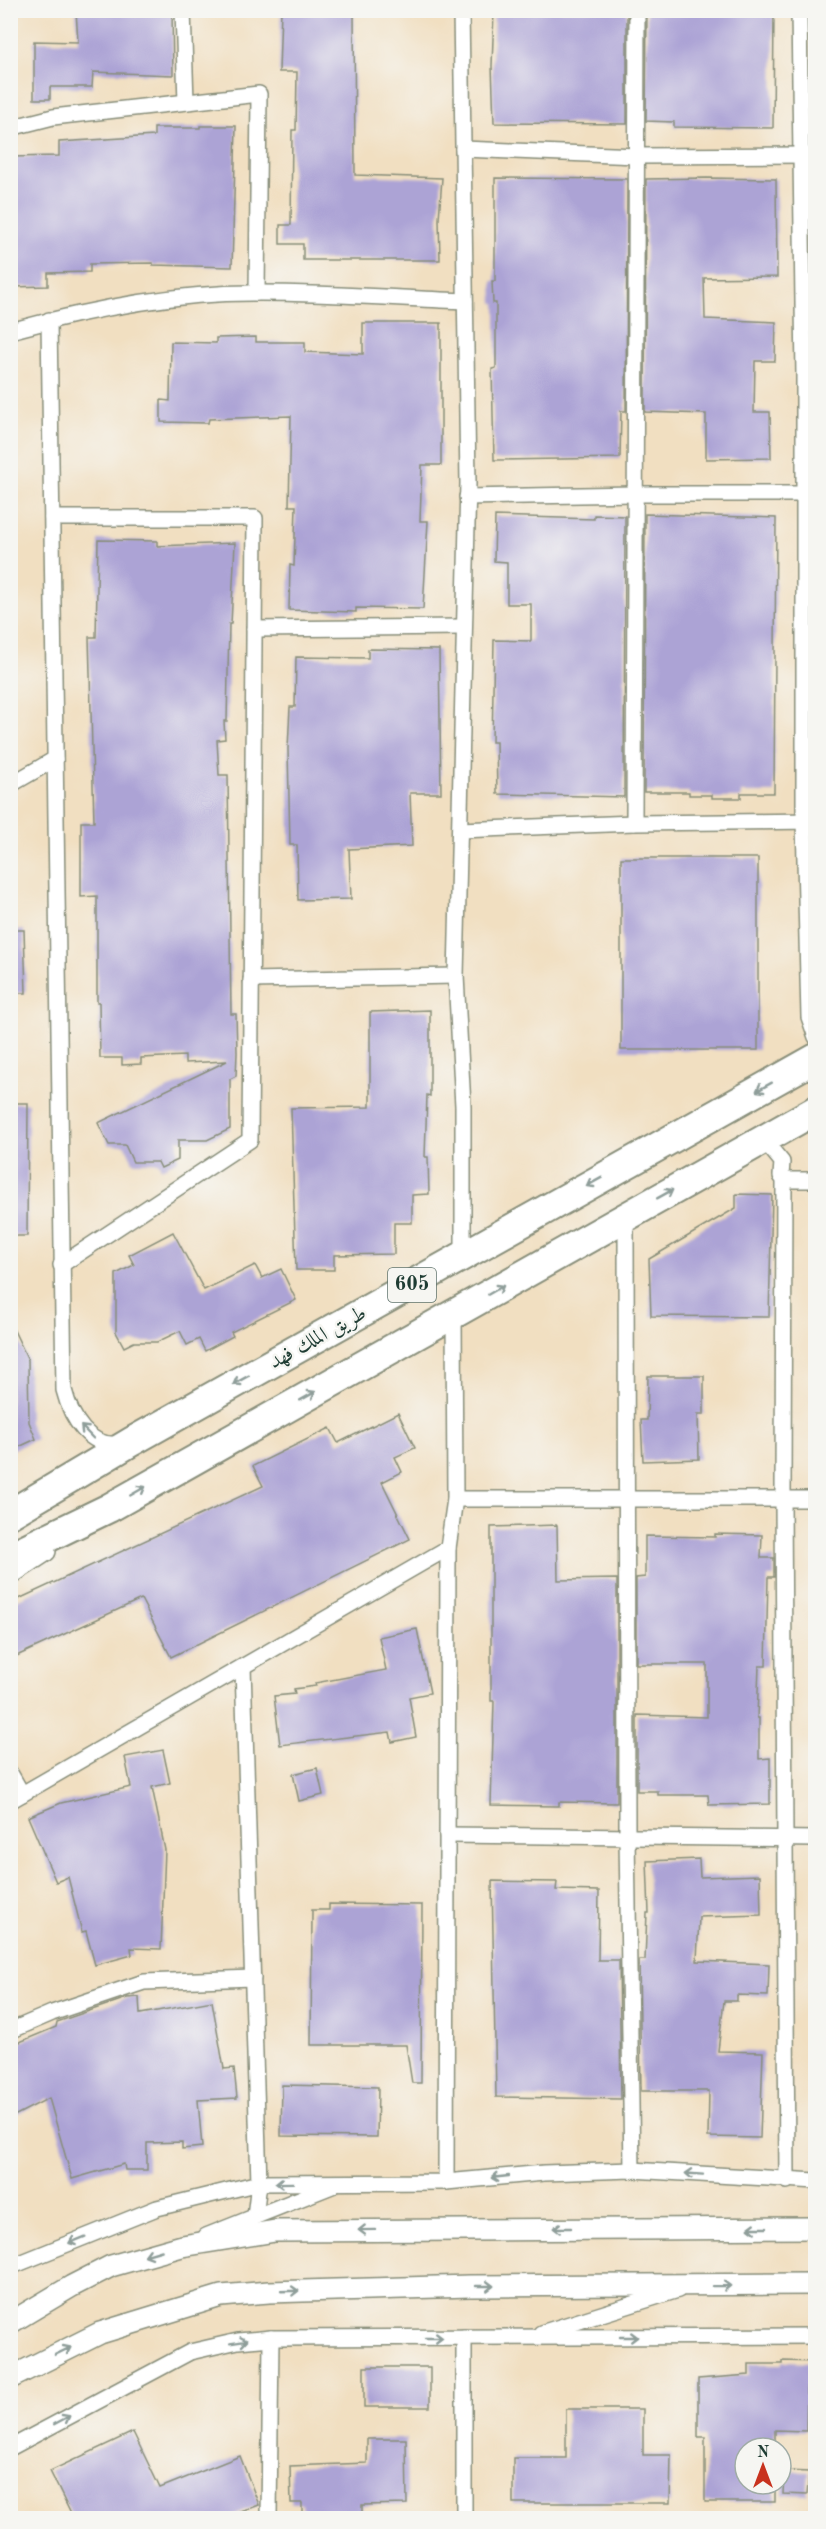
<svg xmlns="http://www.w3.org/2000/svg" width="826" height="2529" viewBox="0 0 826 2529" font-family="'Old Standard TT',Amiri,serif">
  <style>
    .building { fill: #aca3d5 }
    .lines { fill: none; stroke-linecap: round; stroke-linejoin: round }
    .street-casing { stroke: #888e7a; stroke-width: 18 }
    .secondary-casing { stroke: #888e7a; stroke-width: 24 }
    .highway-casing { stroke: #888e7a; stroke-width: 32 }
    .street { stroke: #fff; stroke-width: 15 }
    .secondary { stroke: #fff; stroke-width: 21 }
    .highway { stroke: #fff; stroke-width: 28 }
    .oneway { stroke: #8f9e9a }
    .labels { text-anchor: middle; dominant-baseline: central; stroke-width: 5; stroke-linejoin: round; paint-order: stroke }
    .shield { fill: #f6f6f2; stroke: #60746d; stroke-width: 1.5 }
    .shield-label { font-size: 20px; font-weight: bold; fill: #1f3d34 }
    .street-label { font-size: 21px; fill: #1f3d34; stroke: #f6f6f2 }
  </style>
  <rect width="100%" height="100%" fill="#f6f6f2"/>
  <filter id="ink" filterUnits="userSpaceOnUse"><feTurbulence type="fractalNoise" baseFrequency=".0167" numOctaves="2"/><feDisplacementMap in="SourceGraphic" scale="12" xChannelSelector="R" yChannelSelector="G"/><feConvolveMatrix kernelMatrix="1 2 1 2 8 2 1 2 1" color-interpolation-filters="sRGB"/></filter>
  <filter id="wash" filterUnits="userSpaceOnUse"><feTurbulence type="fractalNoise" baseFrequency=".008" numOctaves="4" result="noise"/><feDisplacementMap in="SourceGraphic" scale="24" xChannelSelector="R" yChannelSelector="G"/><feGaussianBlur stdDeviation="1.35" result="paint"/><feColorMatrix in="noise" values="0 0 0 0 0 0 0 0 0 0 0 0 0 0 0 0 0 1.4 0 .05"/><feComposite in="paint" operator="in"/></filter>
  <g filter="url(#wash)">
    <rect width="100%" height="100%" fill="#f1dfc1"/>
    <g id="blocks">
      <!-- building -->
      <g class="building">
        <path d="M172 10 173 75 93 72 92 87H50V99H34V41L78 42 76 11Z"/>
        <path d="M281 10H354L355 175 442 178 439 219 440 260H303V244H280V225H291L292 130H296L297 72H279Z"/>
        <path d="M494 10H627V124L494 123 492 66Z"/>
        <path d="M647 10H774L773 128 674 127V122L646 121Z"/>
        <path d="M200 126H236L232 267 153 265V263L90 264V272L48 273V286L12 287 10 157 59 156V142L154 136V128H200Z"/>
        <path d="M495 178 627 179 626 411H621L620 458 494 460 492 369 496 368V303H493L492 281H495Z"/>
        <path d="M707 178 776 179 777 277 704 278 705 319 776 322 775 361H755L754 412H770L771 458 706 459V414L645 412 646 179Z"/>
        <path d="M363 323H441V465H422L420 521H428L423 609 356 608V612L289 610 290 565 294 566 296 506H289L291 416 209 419 208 423 161 422V400L170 401 171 342 216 343V338L256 337V342H305V352L363 354Z"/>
        <path d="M645 514 776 518 774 793H741V798H712V795H689V792H644Z"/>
        <path d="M594 515 625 516 624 797 497 794 496 742H492L494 640 531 641V604H507V562L494 561 495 516 594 519Z"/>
        <path d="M98 540 157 541V546L235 543 231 624H229L227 721H224L225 739 217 740 219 775H228L231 1014H236L237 1053 236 1076 230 1079V1129L207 1140H178V1160L161 1168 158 1162H133L125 1145H109L98 1123 227 1061 185 1063V1056L141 1058V1064L122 1065V1058H100L99 1002H97V896L81 897V822H94L89 637H96Z"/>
        <path d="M368 649 439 650 441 793H410L412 846 349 849 351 899 298 900 297 845H290L288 749 290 707H295L296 657 368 658Z"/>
        <rect x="621" y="858" width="137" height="192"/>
        <path d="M10 930H24L26 993H10Z"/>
        <path d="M430 1010V1096L427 1095 425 1157H428L429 1194 412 1195V1223H394V1254L334 1255V1270H296L291 1108 370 1107V1012Z"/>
        <path d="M10 1103H28L27 1236H10Z"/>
        <path d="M736 1194 772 1195 769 1317 651 1316 649 1259 736 1208Z"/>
        <path d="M173 1232 204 1290 255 1265 262 1278 281 1269 296 1300 231 1332 233 1336 205 1351 199 1339 187 1345 180 1331 157 1342H134L124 1347 116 1332V1274L134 1265 129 1255Z"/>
        <path d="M10 1322 28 1360 29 1422 36 1439 10 1451Z"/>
        <path d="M648 1376H704V1414H698L699 1459 643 1461 641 1420H647Z"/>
        <path d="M398 1413 415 1448 395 1457 402 1472 382 1482 410 1539 171 1657 141 1599 10 1659V1603L263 1486 253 1466 330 1428 338 1443Z"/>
        <path d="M557 1525 558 1580 617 1579V1803L559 1802V1806L491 1805 494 1701H491V1527Z"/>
        <path d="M715 1534 762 1535 761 1558H774V1577H768L766 1666H759L757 1718H759V1759L770 1758V1804L709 1805 708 1795H658V1791H637V1715L707 1717V1664H636V1578L645 1577V1536L715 1537Z"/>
        <path d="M417 1629 430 1693 409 1697 416 1737 392 1742 390 1732 280 1745 274 1696 295 1694 294 1689 316 1686 315 1683 386 1670 379 1637Z"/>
        <path d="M163 1750 170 1783 152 1787 165 1850 161 1949 131 1948 132 1955 95 1965 86 1931 82 1932 68 1877 56 1882 28 1817 61 1803 131 1787 125 1757Z"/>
        <path d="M317 1768 323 1795 299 1801 293 1774Z"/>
        <path d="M699 1859 700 1877 760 1875 761 1915 699 1917 697 1961 769 1964 768 1996 737 1995V2001H724L718 2051 763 2052 760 2138 708 2137 709 2091H641L639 1960H645L647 1913H649L647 1861Z"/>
        <path d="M492 1881 557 1882 556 1890 599 1891 598 1960H619L621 2099 496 2097Z"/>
        <path d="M329 1904 422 1905 421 2083H412L406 2045H311L312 1910H329Z"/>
        <path d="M139 1997 140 2014 212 2001 224 2069 234 2068 237 2098 198 2100 202 2147 182 2149V2142L147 2143V2170H125L124 2164 72 2179 49 2098 10 2118V2046L56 2027 57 2022 127 1998Z"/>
        <path d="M282 2085 378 2087 377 2137 281 2136Z"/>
        <path d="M782 2361 816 2362V2387H807L806 2431 775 2430V2448H745V2484H775V2502H705V2437H698V2379L749 2375V2364H782Z"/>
        <rect x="364" y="2367" width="66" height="40"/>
        <path d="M566 2409H643V2455H671L670 2503H513V2458H566Z"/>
        <path d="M133 2432 160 2488 240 2456 259 2505 226 2518H73L50 2471Z"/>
        <path d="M367 2439H406L407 2504 362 2505V2518H302V2503H291L290 2466 367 2463Z"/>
        <path d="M784 2471 809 2472 807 2495 783 2494Z"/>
      </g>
    </g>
  </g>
  <g filter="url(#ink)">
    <use href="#blocks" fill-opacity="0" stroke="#888e7a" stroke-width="1.5"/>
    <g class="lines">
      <!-- street casing -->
      <g class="street-casing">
        <g id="street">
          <path d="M183 10 186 102"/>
          <path d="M461 10 468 483 456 976 463 1106V1256"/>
          <path d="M799 10 804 376V821L809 1017 816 1037"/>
          <path d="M10 128 53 117 259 94 257 293"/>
          <path d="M463 149 637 156 816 155"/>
          <path d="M49 320 64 1390C71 1418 89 1449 122 1444"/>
          <path d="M10 331C90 309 176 292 259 293 328 293 397 298 465 301"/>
          <path d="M467 497 634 494H816"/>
          <path d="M52 518H255L250 1140 61 1265"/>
          <path d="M254 629 464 627"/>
          <path d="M10 785 55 759"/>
          <path d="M634 823 637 10"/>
          <path d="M460 830 634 823 816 821"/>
          <path d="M251 980 456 976"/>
          <path d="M763 1139 782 1162 781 1176 784 1180 783 1498 787 2181"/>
          <path d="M784 1180H816"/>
          <path d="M626 1216 627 1837 632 2170"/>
          <path d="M455 1499H816"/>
          <path d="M243 1667 259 2183 255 2216"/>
          <path d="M10 1773 22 1794"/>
          <path d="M10 1801 448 1548"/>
          <path d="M447 1835 816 1839"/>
          <path d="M10 2031 52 2013 144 1982 253 1978"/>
          <path d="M446 2182 448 1548 455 1499 454 1314"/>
          <path d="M206 2236 332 2186"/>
          <path d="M10 2267 157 2208 259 2183 446 2182 544 2173 632 2170 816 2181"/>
          <path d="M541 2333 678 2290"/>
          <path d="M10 2448 190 2352 238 2341 271 2338 816 2336"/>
          <path d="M269 2518 271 2338"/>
          <path d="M464 2518V2337"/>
        </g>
      </g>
      <!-- secondary casing -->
      <g class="secondary-casing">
        <g id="secondary">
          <path d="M10 1574 45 1551"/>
          <path d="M10 2323 72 2286 111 2266 182 2246 275 2231 816 2228"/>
          <path d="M10 2378 100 2333 221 2296 269 2292 470 2286 816 2284"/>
        </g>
      </g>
      <!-- highway casing -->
      <g class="highway-casing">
        <g id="highway">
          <path d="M10 1514 131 1442 816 1058"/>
          <path d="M10 1556 109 1508 816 1110"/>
        </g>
      </g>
      <!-- street -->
      <use href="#street" class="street"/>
      <!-- secondary -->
      <use href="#secondary" class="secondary"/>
      <!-- highway -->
      <use href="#highway" class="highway"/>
    </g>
    <!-- one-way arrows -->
    <defs><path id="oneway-shaft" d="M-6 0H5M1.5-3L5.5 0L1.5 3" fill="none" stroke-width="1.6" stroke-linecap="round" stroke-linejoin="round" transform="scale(1.5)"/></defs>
    <g class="oneway">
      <use href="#oneway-shaft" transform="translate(764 1087) rotate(151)"/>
      <use href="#oneway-shaft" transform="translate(594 1182) rotate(151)"/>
      <use href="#oneway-shaft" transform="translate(665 1194) rotate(-29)"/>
      <use href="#oneway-shaft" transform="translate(496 1290) rotate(-30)"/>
      <use href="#oneway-shaft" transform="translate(241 1380) rotate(151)"/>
      <use href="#oneway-shaft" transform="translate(308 1396) rotate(-29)"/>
      <use href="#oneway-shaft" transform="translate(87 1432) rotate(-134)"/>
      <use href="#oneway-shaft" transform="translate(138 1491) rotate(-30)"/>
      <use href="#oneway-shaft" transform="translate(694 2174) rotate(-176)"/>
      <use href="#oneway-shaft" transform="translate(500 2177) rotate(174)"/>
      <use href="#oneway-shaft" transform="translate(284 2183) rotate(179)"/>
      <use href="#oneway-shaft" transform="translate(562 2228) rotate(180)"/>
      <use href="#oneway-shaft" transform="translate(757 2228) rotate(180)"/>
      <use href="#oneway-shaft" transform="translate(367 2230) rotate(179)"/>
      <use href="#oneway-shaft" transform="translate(77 2240) rotate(158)"/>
      <use href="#oneway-shaft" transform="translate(153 2253) rotate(164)"/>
      <use href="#oneway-shaft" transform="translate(485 2286)"/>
      <use href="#oneway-shaft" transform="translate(722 2286) rotate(-1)"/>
      <use href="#oneway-shaft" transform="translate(290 2291) rotate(-2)"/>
      <use href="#oneway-shaft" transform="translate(629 2337)"/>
      <use href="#oneway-shaft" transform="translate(434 2338)"/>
      <use href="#oneway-shaft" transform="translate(239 2342) rotate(-9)"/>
      <use href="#oneway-shaft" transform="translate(63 2351) rotate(-26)"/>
      <use href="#oneway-shaft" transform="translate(62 2420) rotate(-28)"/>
    </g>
  </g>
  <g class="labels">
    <!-- shield labels -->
    <rect class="shield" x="388" y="1268" width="48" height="34" rx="4.5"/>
    <g class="shield-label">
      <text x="412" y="1285">605</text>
    </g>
    <!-- street labels -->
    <g class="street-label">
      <text transform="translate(318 1338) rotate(-29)">طريق الملك فهد</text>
    </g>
  </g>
  <!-- margin -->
  <rect width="826" height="2529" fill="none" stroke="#f6f6f2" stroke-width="36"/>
  <!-- north arrow -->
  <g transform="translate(763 2466)"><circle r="28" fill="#f6f6f2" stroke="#a0aca6" stroke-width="1.5"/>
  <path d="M0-4.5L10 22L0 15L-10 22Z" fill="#c8321e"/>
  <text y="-9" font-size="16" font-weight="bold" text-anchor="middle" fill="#1f3d34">N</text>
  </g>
</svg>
